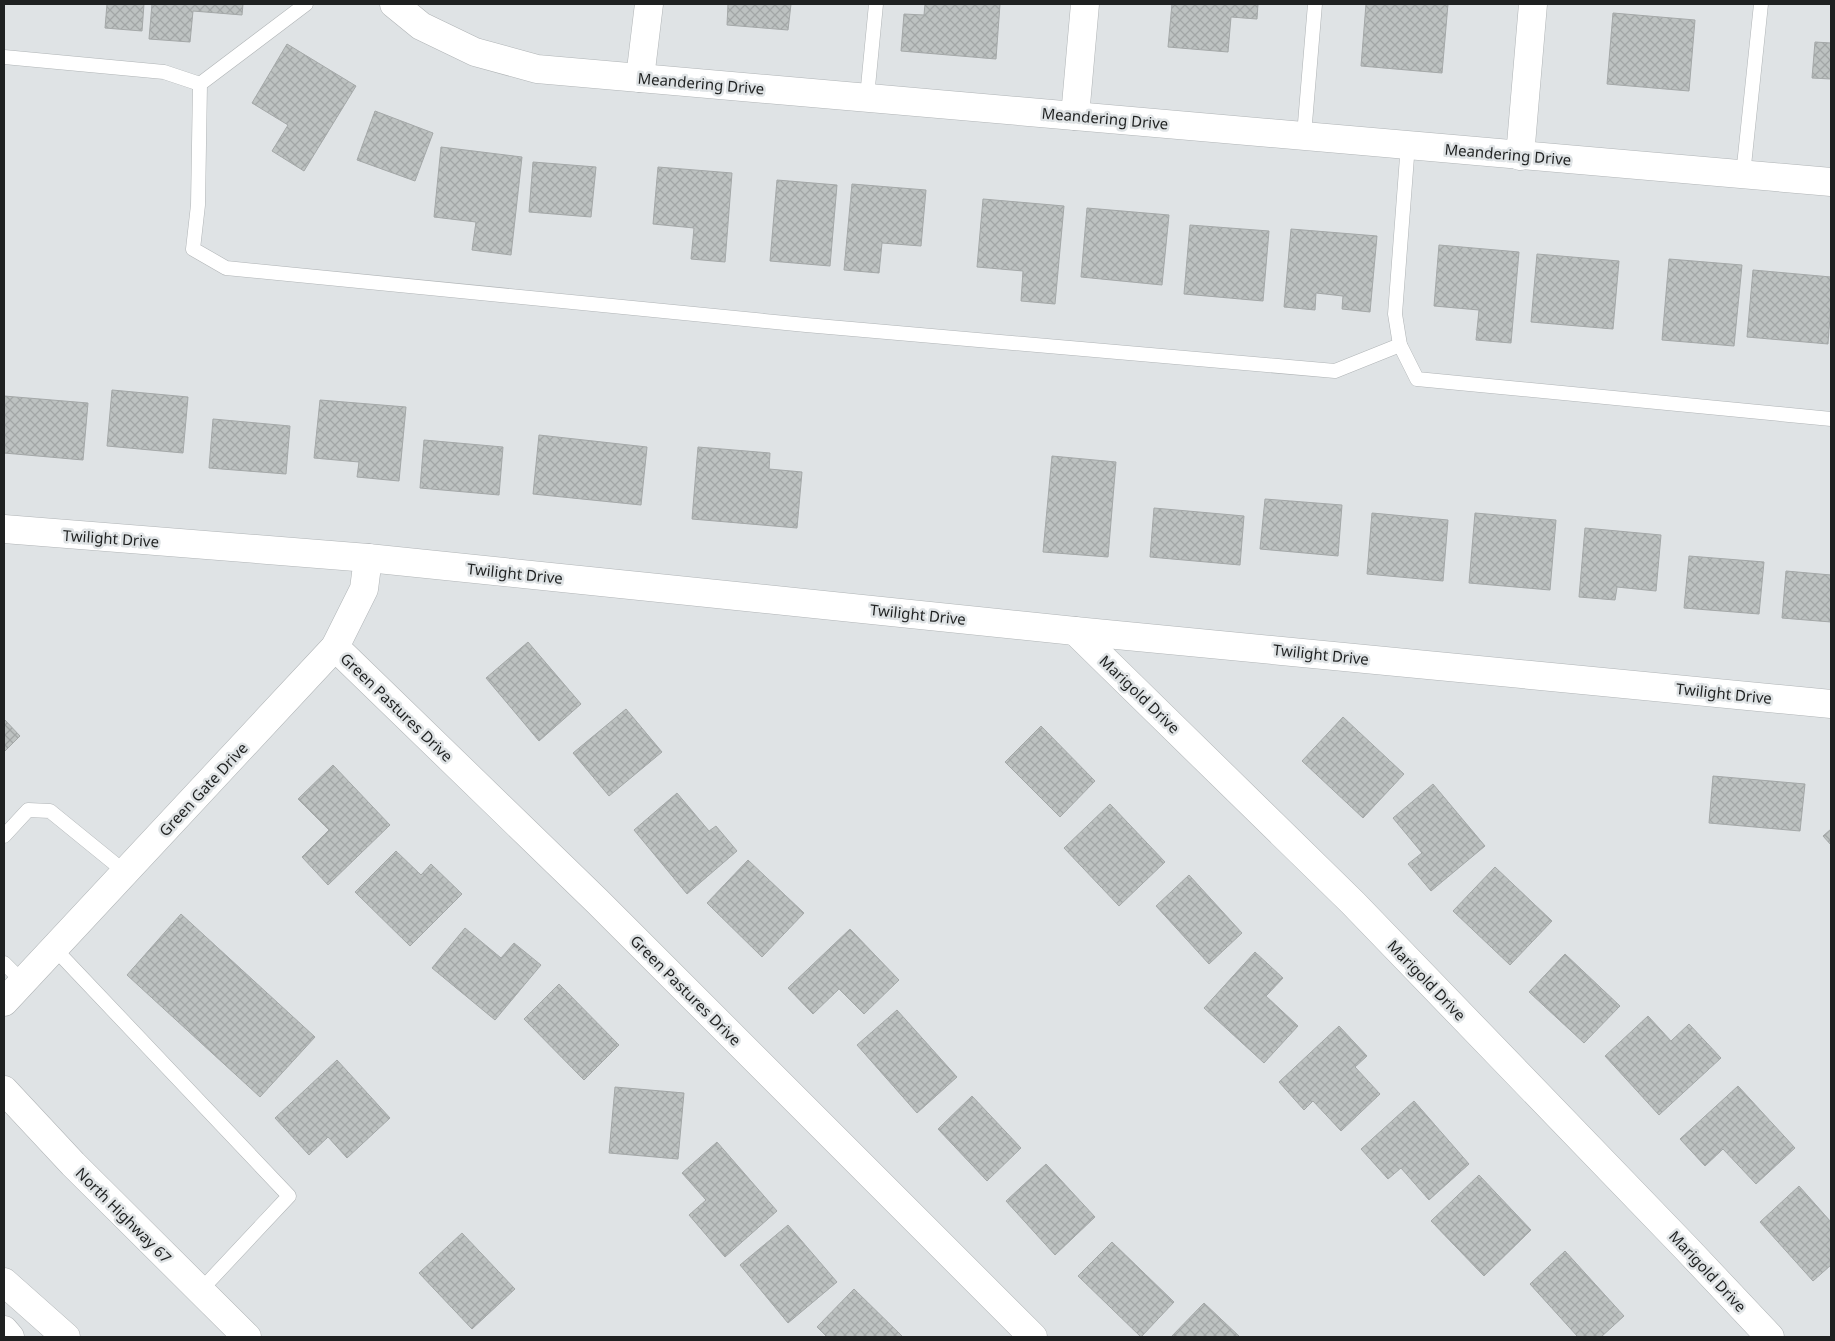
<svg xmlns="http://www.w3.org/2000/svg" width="1835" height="1341" viewBox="0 0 1835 1341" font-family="'Noto Sans',sans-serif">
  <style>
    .building { fill: url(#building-cross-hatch); stroke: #a4a8a8 }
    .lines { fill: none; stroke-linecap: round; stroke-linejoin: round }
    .lane-casing { stroke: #b0b4b6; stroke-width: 15 }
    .street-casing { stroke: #b0b4b6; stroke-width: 29 }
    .secondary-casing { stroke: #b0b4b6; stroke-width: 29 }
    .highway-casing { stroke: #b0b4b6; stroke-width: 29 }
    .lane { stroke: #fff; stroke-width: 14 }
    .street { stroke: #fff; stroke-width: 28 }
    .secondary { stroke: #fff; stroke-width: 28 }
    .highway { stroke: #fff; stroke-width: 28 }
    .labels { text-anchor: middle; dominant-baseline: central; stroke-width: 5; stroke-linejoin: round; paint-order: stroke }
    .street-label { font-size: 15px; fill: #1f2121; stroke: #dfe3e5 }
  </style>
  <defs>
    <pattern id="building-cross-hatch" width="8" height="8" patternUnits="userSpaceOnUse" patternTransform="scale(1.25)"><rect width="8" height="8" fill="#bdc2c1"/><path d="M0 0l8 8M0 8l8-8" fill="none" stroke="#a2a6a6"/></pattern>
  </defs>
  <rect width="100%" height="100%" fill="#dfe3e5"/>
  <!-- building -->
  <g class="building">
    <path d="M107 4H144L142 31 105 28Z"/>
    <path d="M152 4H243L242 15 193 11 190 42 149 39Z"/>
    <path d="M728 4H791L788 30 727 25Z"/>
    <path d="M925 4H1000L996 59 901 51 904 14 924 15Z"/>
    <path d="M1172 4H1258L1257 19 1231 17 1228 52 1168 47Z"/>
    <path d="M1366 4H1448L1442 73 1361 66Z"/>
    <path d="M1613 13 1695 20 1689 91 1607 84Z"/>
    <path d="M1815 42 1831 43V79L1812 78Z"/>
    <path d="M287 44 356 86 304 171 272 151 288 125 252 103Z"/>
    <path d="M375 111 433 133 415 181 357 160Z"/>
    <path d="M441 147 522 157 511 255 472 250 476 222 434 217Z"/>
    <path d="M533 162 596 167 591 217 529 212Z"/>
    <path d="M658 167 732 173 725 262 691 259 694 228 653 224Z"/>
    <path d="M777 180 837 185 830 266 770 261Z"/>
    <path d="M852 184 926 190 921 246 882 243 879 273 844 270Z"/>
    <path d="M983 199 1064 206 1055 304 1021 301 1023 271 977 267Z"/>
    <path d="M1087 208 1169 215 1162 285 1081 277Z"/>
    <path d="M1190 225 1269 231 1263 301 1184 294Z"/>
    <path d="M1291 229 1377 236 1370 312 1342 309 1343 296 1316 293 1315 310 1284 307Z"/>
    <path d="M1439 245 1519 252 1511 343 1476 340 1479 310 1434 306Z"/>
    <path d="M1537 254 1619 261 1613 329 1531 322Z"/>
    <path d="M1669 259 1742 265 1734 346 1662 340Z"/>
    <path d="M1753 270 1831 277V303L1828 344 1747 337Z"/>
    <path d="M112 390 188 397 183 453 107 446Z"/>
    <path d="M4 396 88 403 83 460 4 453Z"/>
    <path d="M320 400 406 407 399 481 357 477 359 462 314 458Z"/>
    <path d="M213 419 290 426 286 474 209 468Z"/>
    <path d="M539 435 647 447 641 505 533 494Z"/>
    <path d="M424 440 503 447 499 495 420 488Z"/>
    <path d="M698 447 770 453 769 469 802 472 797 528 692 519Z"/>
    <path d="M1052 456 1116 462 1108 557 1043 552Z"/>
    <path d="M1265 499 1342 505 1338 556 1260 549Z"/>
    <path d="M1154 508 1244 516 1240 565 1150 557Z"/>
    <path d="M1372 513 1448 520 1443 581 1367 574Z"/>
    <path d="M1475 513 1556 520 1550 590 1469 583Z"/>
    <path d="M1585 528 1661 535 1656 591 1617 587 1615 600 1579 597Z"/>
    <path d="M1689 556 1764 562 1759 614 1684 608Z"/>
    <path d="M1786 571 1831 575V622L1782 618Z"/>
    <path d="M528 642 581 704 539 741 486 678Z"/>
    <path d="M626 709 662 752 609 796 573 753Z"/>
    <path d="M1343 717 1404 774 1363 818 1302 761Z"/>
    <path d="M4 719 20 736 4 752Z"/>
    <path d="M1041 726 1095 781 1060 817 1005 762Z"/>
    <path d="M333 765 390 825 328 885 302 857 329 830 298 799Z"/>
    <path d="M1713 776 1805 784 1800 831 1709 823Z"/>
    <path d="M1433 784 1485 846 1431 891 1408 864 1422 853 1393 818Z"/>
    <path d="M677 793 709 831 716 826 737 851 687 894 634 830Z"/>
    <path d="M1110 804 1165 862 1119 906 1064 848Z"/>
    <path d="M1831 829V845L1823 836Z"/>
    <path d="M396 851 421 875 431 864 462 894 410 946 355 892Z"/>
    <path d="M748 860 804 913 762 957 707 903Z"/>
    <path d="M1495 867 1552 921 1510 965 1453 911Z"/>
    <path d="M1189 875 1242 933 1209 964 1156 906Z"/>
    <path d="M181 914 315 1037 260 1097 127 975Z"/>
    <path d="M465 928 501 958 514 943 541 965 495 1020 432 968Z"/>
    <path d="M850 929 899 980 864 1014 839 989 813 1014 788 988Z"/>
    <path d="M1255 952 1283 978 1266 996 1298 1026 1264 1063 1204 1008Z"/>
    <path d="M1565 954 1620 1006 1584 1043 1529 992Z"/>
    <path d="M559 984 619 1045 584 1080 524 1019Z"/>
    <path d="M897 1010 957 1077 917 1113 857 1045Z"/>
    <path d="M1648 1016 1671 1041 1689 1024 1721 1058 1659 1115 1605 1056Z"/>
    <path d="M1339 1026 1367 1056 1355 1067 1380 1094 1341 1131 1313 1101 1304 1110 1279 1082Z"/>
    <path d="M337 1060 390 1118 347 1158 328 1137 309 1155 275 1118Z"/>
    <path d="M1738 1086 1795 1148 1756 1184 1723 1149 1705 1166 1680 1139Z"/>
    <path d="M615 1087 684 1093 678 1159 609 1153Z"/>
    <path d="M972 1096 1021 1148 987 1181 938 1129Z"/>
    <path d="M1414 1101 1469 1164 1429 1200 1401 1168 1388 1179 1361 1149Z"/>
    <path d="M717 1142 777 1211 725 1257 689 1215 706 1200 682 1173Z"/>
    <path d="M1046 1164 1095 1217 1055 1255 1006 1201Z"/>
    <path d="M1479 1175 1531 1230 1484 1276 1431 1221Z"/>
    <path d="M1799 1186 1831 1222V1265L1813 1281 1760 1222Z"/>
    <path d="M788 1225 837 1282 788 1323 740 1265Z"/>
    <path d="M462 1233 515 1289 472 1329 419 1273Z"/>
    <path d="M1112 1242 1174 1302 1141 1337 1078 1276Z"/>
    <path d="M1565 1251 1624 1316 1601 1337H1578L1530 1284Z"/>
    <path d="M854 1289 903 1337H827L817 1327Z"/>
    <path d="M1204 1303 1240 1337H1171Z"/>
  </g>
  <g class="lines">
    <!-- lane casing -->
    <g class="lane-casing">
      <g id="lane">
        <path d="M306 4 200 84 198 205 193 249 226 268 806 325 1335 371 1400 345"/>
        <path d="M4 57 164 72 200 84"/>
        <path d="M867 97 876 4"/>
        <path d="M1304 135 1315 4"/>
        <path d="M1408 144 1395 314 1400 345 1417 379 1831 419"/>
        <path d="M1743 175 1761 4"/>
        <path d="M4 836 28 810 50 811 125 872"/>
        <path d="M54 948 289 1196 200 1291"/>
        <path d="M4 963 23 982"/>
      </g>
    </g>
    <!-- street casing -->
    <g class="street-casing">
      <g id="street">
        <path d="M394 4 421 26 475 52 537 69 1831 182"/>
        <path d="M640 78 649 4"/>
        <path d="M1075 116 1085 4"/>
        <path d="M1520 156 1533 4"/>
        <path d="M4 529 368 558 1075 631 1831 704"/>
        <path d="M1075 631 1353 903 1686 1248 1770 1337"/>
        <path d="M335 647 597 901 1033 1337"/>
        <path d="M4 1002 335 647 364 589 368 558"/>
      </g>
    </g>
    <!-- secondary casing -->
    <g class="secondary-casing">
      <path id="secondary" d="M4 1090 73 1164 247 1337"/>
    </g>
    <!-- highway casing -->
    <g class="highway-casing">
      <g id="highway">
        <path d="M4 1282 66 1337"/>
        <path d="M4 1330 10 1337"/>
      </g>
    </g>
    <!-- lane -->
    <use href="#lane" class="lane"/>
    <!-- street -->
    <use href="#street" class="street"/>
    <!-- secondary -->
    <use href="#secondary" class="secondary"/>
    <!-- highway -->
    <use href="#highway" class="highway"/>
  </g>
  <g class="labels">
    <!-- street labels -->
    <g class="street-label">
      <text transform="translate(701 83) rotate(5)">Meandering Drive</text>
      <text transform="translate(1105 118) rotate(5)">Meandering Drive</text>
      <text transform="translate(1508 154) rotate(5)">Meandering Drive</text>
      <text transform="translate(111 538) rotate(4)">Twilight Drive</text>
      <text transform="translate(515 573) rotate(6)">Twilight Drive</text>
      <text transform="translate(918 614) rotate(6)">Twilight Drive</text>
      <text transform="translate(1321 654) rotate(6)">Twilight Drive</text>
      <text transform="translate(1724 693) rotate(6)">Twilight Drive</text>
      <text transform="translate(1140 694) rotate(44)">Marigold Drive</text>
      <text transform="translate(397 707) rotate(44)">Green Pastures Drive</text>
      <text transform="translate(203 789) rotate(-47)">Green Gate Drive</text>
      <text transform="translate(1427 980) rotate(46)">Marigold Drive</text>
      <text transform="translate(686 990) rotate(45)">Green Pastures Drive</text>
      <text transform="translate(124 1215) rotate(45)">North Highway 67</text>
      <text transform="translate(1708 1271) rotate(47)">Marigold Drive</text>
    </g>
  </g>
  <!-- border -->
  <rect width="1835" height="1341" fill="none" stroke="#1f2121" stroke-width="10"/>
</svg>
